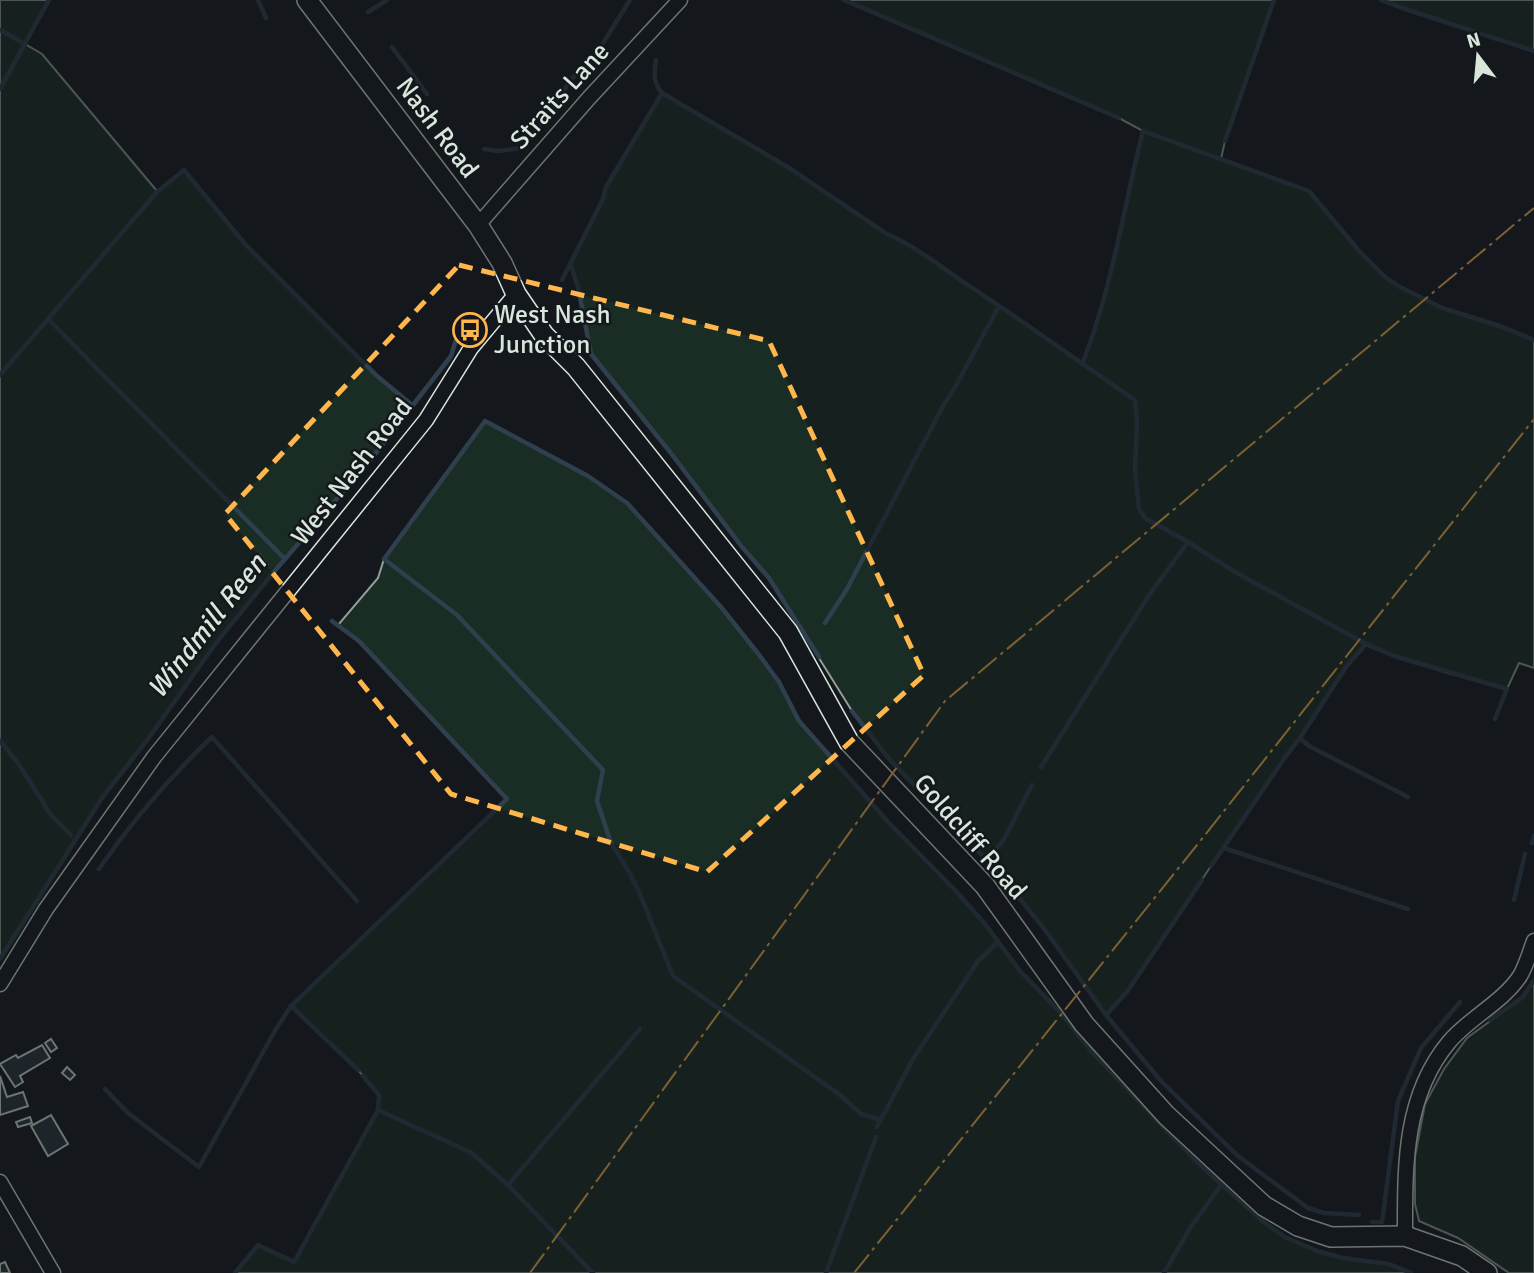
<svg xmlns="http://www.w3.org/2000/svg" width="1534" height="1273" viewBox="0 0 1534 1273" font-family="Signika,sans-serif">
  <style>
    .green { fill: #1a2d24; stroke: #939e99; stroke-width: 2 }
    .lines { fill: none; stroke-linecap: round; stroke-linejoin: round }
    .stream { stroke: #2f3f4d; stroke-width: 4.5 }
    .building { fill: #2c363c; stroke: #d8e6dc; stroke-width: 2 }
    .street-casing { stroke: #d8e6dc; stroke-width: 17 }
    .secondary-casing { stroke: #d8e6dc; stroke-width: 22 }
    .street { stroke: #14181c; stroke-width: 14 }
    .secondary { stroke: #14181c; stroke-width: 19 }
    .power { stroke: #ffb74d; stroke-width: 2; stroke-dasharray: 24 5 3.5 5; stroke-linecap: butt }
    .marked { fill: none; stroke: #ffb74d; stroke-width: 5; stroke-dasharray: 14 9; stroke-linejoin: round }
    .labels { text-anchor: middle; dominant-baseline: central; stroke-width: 5; stroke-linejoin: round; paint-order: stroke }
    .street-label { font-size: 26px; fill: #d8e6dc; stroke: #14181c }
    .poi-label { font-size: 26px; fill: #d8e6dc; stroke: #14181c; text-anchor: start }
    .water-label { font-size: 28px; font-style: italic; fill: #d8e6dc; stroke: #14181c }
  </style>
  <rect width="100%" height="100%" fill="#14181c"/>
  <!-- green -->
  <g class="green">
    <path d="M0 0H49L25 44 42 54 157 191 184 170 245 244 377 376 412 405 372 458 273 573 216 643 148 739 102 798 0 959Z"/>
    <path d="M844 0H1274L1225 141 1221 159 1309 191 1361 253 1385 277 1400 287 1442 308 1500 326 1534 340V668L1519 663 1507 689 1444 672 1397 657 1365 645 1346 667 1300 738 1286 756 1211 866 1127 992 1106 1015 1045 930 1000 874 889 759 852 711 769 578 742 547 670 452 591 354 578 287 570 263 603 199 606 187 662 93 791 169 887 234 899 239 917 250 1083 364 1092 339 1111 270 1143 131 1119 118Z"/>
    <path d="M1381 0H1534V51L1402 8Z"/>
    <path d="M485 421 588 476 627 503 721 607 760 656 779 682 799 721 890 824 955 890 985 924 1020 971 1061 1013 1094 1053 1197 1162 1265 1223 1285 1237 1317 1251 1343 1258 1389 1264 1411 1273H235L258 1245 294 1261 378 1110 379 1095 358 1070 291 1006 506 799 359 642 338 625 378 578 384 559Z"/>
    <path d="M1534 980V1273H1509L1458 1238 1419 1221 1415 1204V1157L1425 1104 1444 1069 1467 1038 1523 997Z"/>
  </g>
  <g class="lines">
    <!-- stream -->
    <g class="stream">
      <path d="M258 0 266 18"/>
      <path d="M844 0 1119 118"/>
      <path d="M1381 0 1402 8 1534 51"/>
      <path d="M368 12 387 0"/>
      <path d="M0 30 25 44"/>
      <path d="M603 43 630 0"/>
      <path d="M392 47 427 94"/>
      <path d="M656 60C654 74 653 82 662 93L791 169 887 234C915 246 940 266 965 283 1023 321 1078 361 1135 400L1137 423 1135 470 1139 509 1145 518 1188 542 1235 572 1366 644 1397 657 1507 689 1495 719"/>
      <path d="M0 89 49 0"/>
      <path d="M1225 141 1274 0"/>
      <path d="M484 149 498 151 523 148 574 76"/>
      <path d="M570 263 578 287 591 354 670 452 742 547 769 578 819 657"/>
      <path d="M562 280 603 199 606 187 662 93"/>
      <path d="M48 319 285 559"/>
      <path d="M1082 364C1112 290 1123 209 1143 131L1309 191 1361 253 1385 277 1400 287 1442 308 1500 326 1534 340"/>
      <path d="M0 375 157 192 184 170 245 244 377 376 412 405"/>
      <path d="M825 623 847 589 944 404 953 391 999 306"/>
      <path d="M852 711 889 759 1000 874 1045 930 1106 1015 1161 1081 1238 1156 1308 1208 1324 1213 1359 1215"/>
      <path d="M1300 738 1309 746 1408 797"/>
      <path d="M0 741 18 763 51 815 71 835"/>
      <path d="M1041 767 1149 595 1188 542"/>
      <path d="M1532 843 1534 836"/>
      <path d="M1224 848 1408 909"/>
      <path d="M986 861 1004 839 1032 785"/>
      <path d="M1211 866 1286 756 1300 738 1346 667 1366 644"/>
      <path d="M99 869C132 821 170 777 212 737L357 901"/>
      <path d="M1514 900 1525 854"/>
      <path d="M0 959 102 798 148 739 216 643 273 573 372 458 451 356 459 330"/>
      <path d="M291 1006 358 1070"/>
      <path d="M1106 1015 1127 992 1202 880"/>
      <path d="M1490 1020 1523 997 1534 980"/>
      <path d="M105 1089 128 1113 199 1167 276 1029 291 1006 507 799 359 641 332 621"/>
      <path d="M378 1110 472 1153 508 1185 593 1273"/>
      <path d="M881 1120 861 1114 840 1095 673 976 640 894 628 870 611 843 597 801 603 770 457 615 384 559 485 421 588 476 627 503 721 607 760 656 779 682 799 721 890 824 955 890 985 924 1020 971 1061 1013 1093 1053 1197 1162 1265 1223 1285 1237 1317 1251 1343 1258 1389 1264 1411 1273"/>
      <path d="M877 1127 913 1059 978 961 998 942"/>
      <path d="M508 1185 640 1029"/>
      <path d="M1372 1222H1382L1398 1101 1421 1048 1460 1002"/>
      <path d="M235 1273 258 1245 294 1262 378 1110 379 1095 363 1076"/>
      <path d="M826 1273 876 1137"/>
      <path d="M1164 1273 1190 1228 1219 1188"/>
    </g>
  </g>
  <!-- building -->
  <g class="building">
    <path d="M51 1039 57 1048 51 1052 45 1043Z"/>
    <path d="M42 1045 50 1058 20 1076 23 1082 15 1087 0 1064 16 1055 18 1058Z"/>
    <path d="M67 1067 75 1075 70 1080 62 1073Z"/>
    <path d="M0 1076 7 1097 23 1092 28 1106 0 1115Z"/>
    <path d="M51 1115 68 1144 48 1156 31 1126Z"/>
    <path d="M30 1117 32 1123 18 1127 16 1122Z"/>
    <path d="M5 1262 10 1273H0V1264Z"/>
  </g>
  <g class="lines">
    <!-- street casing -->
    <g class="street-casing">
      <g id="street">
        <path d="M478 225 589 98 680 0"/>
        <path d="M0 984 46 909 154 757 426 420 471 348 516 294"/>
        <path d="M0 1182 53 1273"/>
        <path d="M1405 1236C1405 1169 1403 1097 1449 1042 1469 1018 1503 1002 1520 976 1526 966 1530 952 1534 941"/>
      </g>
    </g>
    <!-- secondary casing -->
    <g class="secondary-casing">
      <path id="secondary" d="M307 0 478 225 502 263 516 294 544 335 576 367 788 632 849 742 985 886 1084 1024 1166 1115 1264 1206 1298 1226 1331 1237 1405 1236 1462 1256 1487 1273"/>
    </g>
    <!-- street -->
    <use href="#street" class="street"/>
    <!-- secondary -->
    <use href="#secondary" class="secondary"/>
    <!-- power -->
    <g class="power">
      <path d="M530 1273 945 701 1534 208"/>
      <path d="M854 1273 1205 835 1534 419"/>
    </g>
  </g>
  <!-- marked area -->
  <path d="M0 0H1534V1273H0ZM459 265 769 341 924 675 707 872 451 794 225 514Z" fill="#14181c" fill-opacity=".55" fill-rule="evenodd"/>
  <path class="marked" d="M459 265 769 341 924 675 707 872 451 794 225 514Z"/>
  <!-- icons -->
  <defs>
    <g id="bus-ring" transform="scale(1.75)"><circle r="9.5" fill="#14181c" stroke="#ffb74d" stroke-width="1.5"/><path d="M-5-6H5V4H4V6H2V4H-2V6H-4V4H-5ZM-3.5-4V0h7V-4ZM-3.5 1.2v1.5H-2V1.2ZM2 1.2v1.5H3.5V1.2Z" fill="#ffb74d"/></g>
  </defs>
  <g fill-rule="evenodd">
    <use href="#bus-ring" x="470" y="330"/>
  </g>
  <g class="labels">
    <!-- street labels -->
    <g class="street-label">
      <text transform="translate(560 96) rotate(-48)">Straits Lane</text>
      <text transform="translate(437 128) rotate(53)">Nash Road</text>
      <text transform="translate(352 472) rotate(-52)">West Nash Road</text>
      <text transform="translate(970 837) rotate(49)">Goldcliff Road</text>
    </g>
    <!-- poi labels -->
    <g class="poi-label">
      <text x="494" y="315">West Nash<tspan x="494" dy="30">Junction</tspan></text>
    </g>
    <!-- water labels -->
    <g class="water-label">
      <text transform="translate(207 626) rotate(-52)">Windmill Reen</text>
    </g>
  </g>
  <!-- north arrow -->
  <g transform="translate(1478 56) rotate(344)" stroke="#14181c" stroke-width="5" paint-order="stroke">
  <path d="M0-5L12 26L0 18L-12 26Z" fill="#d8e6dc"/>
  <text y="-10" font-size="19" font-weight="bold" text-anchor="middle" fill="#d8e6dc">N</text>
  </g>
</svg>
